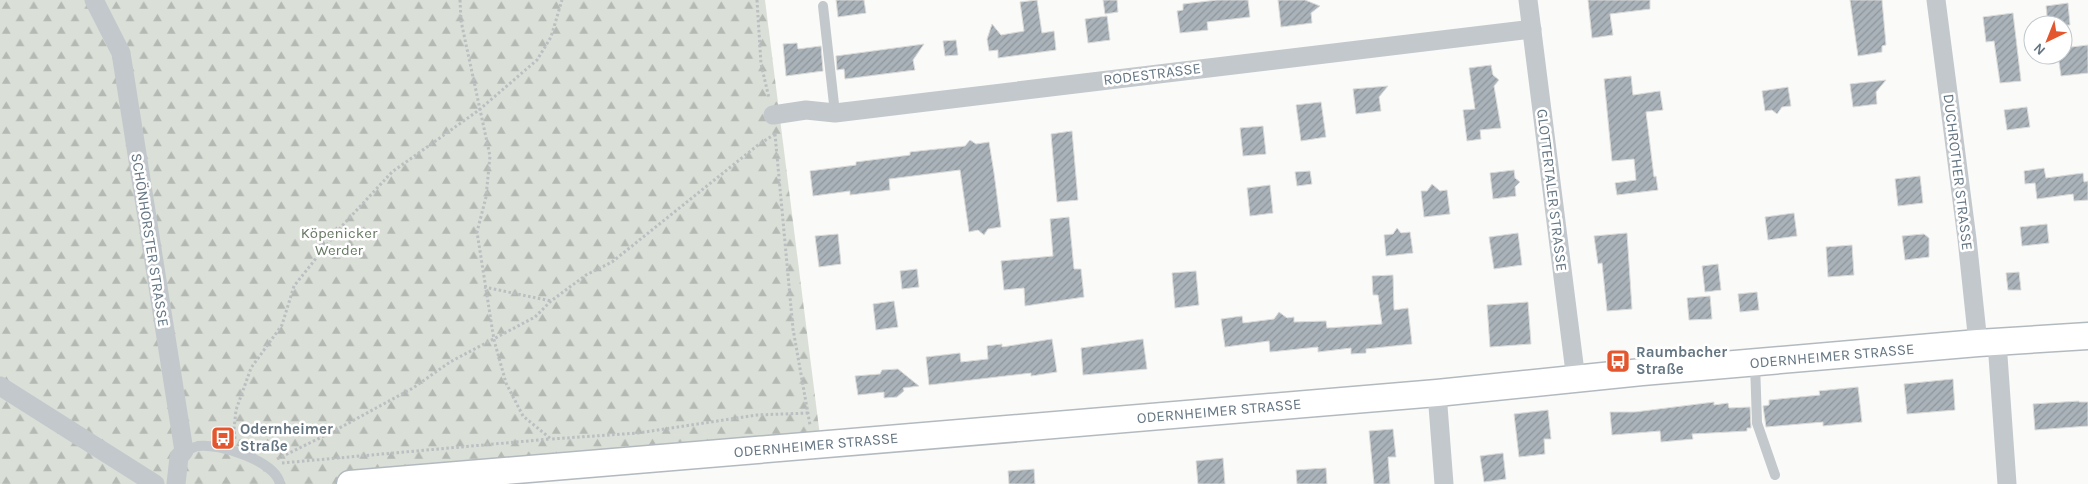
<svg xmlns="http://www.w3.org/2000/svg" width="2088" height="484" viewBox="0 0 2088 484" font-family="Karla,sans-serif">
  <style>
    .forest { fill: url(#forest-firs) }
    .building { fill: url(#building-hatch); stroke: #dcdcda }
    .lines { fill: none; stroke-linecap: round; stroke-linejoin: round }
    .secondary-casing { stroke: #b3babf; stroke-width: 29 }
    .path { stroke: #bbbfc2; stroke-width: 3; stroke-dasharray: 2.5 2.5; stroke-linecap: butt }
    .lane { stroke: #c3c8cc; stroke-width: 10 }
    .street { stroke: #c3c8cc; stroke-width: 19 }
    .secondary { stroke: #fff; stroke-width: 26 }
    .labels { text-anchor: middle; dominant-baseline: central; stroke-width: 5; stroke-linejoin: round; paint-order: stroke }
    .street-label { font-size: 15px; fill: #657683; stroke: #fff }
    .park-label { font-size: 15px; fill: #687a64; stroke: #fff }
    .poi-label { font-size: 15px; font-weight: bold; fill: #657683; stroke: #fff; text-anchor: start }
  </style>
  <defs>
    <pattern id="forest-firs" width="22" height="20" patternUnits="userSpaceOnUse" patternTransform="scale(1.25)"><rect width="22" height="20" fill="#dadfd7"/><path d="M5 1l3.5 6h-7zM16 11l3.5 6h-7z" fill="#b4b9b4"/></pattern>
    <pattern id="building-hatch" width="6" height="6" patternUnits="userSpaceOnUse" patternTransform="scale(1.25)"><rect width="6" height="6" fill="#aab3b9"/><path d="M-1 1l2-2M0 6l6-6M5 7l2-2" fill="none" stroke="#8e969c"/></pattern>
  </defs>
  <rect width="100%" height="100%" fill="#fafaf8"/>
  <!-- forest -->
  <path class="forest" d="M0 0H765L821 444 350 484H0Z"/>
  <!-- building -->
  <g class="building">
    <path d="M836 0H864L866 13 838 17Z"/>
    <path d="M1037 0 1042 33 1054 31 1056 50 998 58V50L989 51 987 39 992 24 1001 35 1024 31 1020 2Z"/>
    <path d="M1103 0H1117L1118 12 1105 14Z"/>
    <path d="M1217 0H1248L1250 17 1207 22 1208 30 1180 33 1177 11 1183 10V4Z"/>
    <path d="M1278 0H1305L1320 6 1311 13 1312 23 1281 27Z"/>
    <path d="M1588 0H1650V9L1610 14 1613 35 1592 38Z"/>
    <path d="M1850 0H1882L1886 45 1882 46V52L1858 56Z"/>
    <path d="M2068 3 2070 25H2048L2046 6Z"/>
    <path d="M2013 13 2021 81 2000 83 1994 41 1986 42 1983 17Z"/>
    <path d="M1107 16 1110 40 1088 43 1085 19Z"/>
    <path d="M956 40 958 55 945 56 943 41Z"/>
    <path d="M797 43 798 49 821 46 823 71 786 76 783 44Z"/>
    <path d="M924 44 913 60 915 70 845 79 844 69 837 70 836 56Z"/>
    <path d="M2088 45V73L2061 76 2058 55H2063V48Z"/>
    <path d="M1491 65 1493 75 1499 80 1494 86 1501 128 1480 130 1481 139 1467 141 1463 110 1475 109 1469 68Z"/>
    <path d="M1631 76 1633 95 1660 91 1663 110 1646 112 1654 177 1656 176 1658 190 1617 195 1615 183 1636 180 1634 159 1612 161 1604 79Z"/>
    <path d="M1886 80 1876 92 1877 104 1853 107 1850 84Z"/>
    <path d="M1388 86 1379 97 1381 111 1356 114 1353 89Z"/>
    <path d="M1788 87 1791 106 1782 107 1777 114 1772 110 1765 111 1762 91Z"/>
    <path d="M1321 102 1326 137 1301 141 1296 105Z"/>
    <path d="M2027 107 2030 127 2007 130 2004 110Z"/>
    <path d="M1263 126 1266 154 1243 156 1240 128Z"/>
    <path d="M1072 131 1078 200 1057 202 1051 134Z"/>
    <path d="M970 140 976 144 989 142 994 173 1001 227 988 229 984 235 978 230 969 232 960 170 889 179 890 190 850 195V191L813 196 810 171 856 165V162L910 155V152L965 146Z"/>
    <path d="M2044 168 2046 178 2083 173 2084 182 2088 181V200L2074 201 2073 194 2037 199 2035 183 2025 184 2024 171Z"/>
    <path d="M1514 170 1515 178 1520 182 1515 187 1516 196 1493 199 1490 173Z"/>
    <path d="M1310 171 1312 184 1297 186 1295 172Z"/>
    <path d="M1920 176 1923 203 1898 206 1895 179Z"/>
    <path d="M1432 184 1440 191 1447 190 1450 214 1424 217 1421 191H1427Z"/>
    <path d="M1270 185 1273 213 1250 216 1247 188Z"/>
    <path d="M1794 213 1797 236 1768 240 1765 217Z"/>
    <path d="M1069 217 1074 269H1081L1084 297 1025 306 1024 288 1004 290 1001 261 1053 256 1050 219Z"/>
    <path d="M2047 224 2049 243 2022 246 2020 227Z"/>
    <path d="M1397 228 1401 233 1410 232 1413 253 1386 256 1384 235 1393 234Z"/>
    <path d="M1518 233 1522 265 1494 269 1489 237Z"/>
    <path d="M1627 233 1632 309 1607 311 1602 263 1598 264 1594 236Z"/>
    <path d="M838 234 841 264 819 267 815 236Z"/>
    <path d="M1924 234 1929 238V257L1905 260 1902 236Z"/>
    <path d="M1852 245 1854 275 1828 277 1826 247Z"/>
    <path d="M1718 264 1721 290 1705 292 1702 266Z"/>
    <path d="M917 269 919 287 902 289 900 271Z"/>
    <path d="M1196 271 1199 305 1175 308 1172 273Z"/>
    <path d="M2019 272 2021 290H2008L2006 273Z"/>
    <path d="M1393 275 1394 310 1408 308 1412 344 1366 349V353L1351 354V348L1318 352V347L1270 352 1269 341 1225 347 1221 319 1242 316 1243 323 1274 319 1279 312 1287 318 1294 317V322L1326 321 1327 328 1382 324 1378 295H1373L1372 276Z"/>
    <path d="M1757 292 1759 310 1740 312 1738 294Z"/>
    <path d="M1710 296 1712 319 1689 320 1687 298Z"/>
    <path d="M894 301 898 327 876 330 873 304Z"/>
    <path d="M1528 302 1531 344 1490 347 1487 305Z"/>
    <path d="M1052 339 1057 372 1031 376V373L929 385 926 357 960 353 961 362 988 359 987 346 1002 344V347Z"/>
    <path d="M1143 339 1147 369 1083 375 1081 348Z"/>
    <path d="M898 369 919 386 903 388 904 391 897 397 884 398V392L858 395 855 376 880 374 882 370Z"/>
    <path d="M1953 379 1955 410 1907 414 1904 384Z"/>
    <path d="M1858 387 1862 422 1823 426V422L1766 427 1763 406 1769 405V400L1820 395 1819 391Z"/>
    <path d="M2079 401V402H2088V426L2035 430 2033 404Z"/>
    <path d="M1714 402V405L1728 403 1729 408 1750 407 1751 428H1747V431L1692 434 1693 439 1661 442 1660 431 1612 435 1610 412H1635Z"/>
    <path d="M1548 410 1551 439H1544L1545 454 1519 457 1514 414Z"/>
    <path d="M1393 429 1396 457H1388L1390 484H1374L1369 431Z"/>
    <path d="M1503 453 1506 479 1484 482 1480 456Z"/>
    <path d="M1223 458 1225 484H1198L1196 461Z"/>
    <path d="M1326 468 1327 484H1297L1296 470Z"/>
    <path d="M1034 469 1035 484H1009L1008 471Z"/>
  </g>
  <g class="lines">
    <!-- secondary casing -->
    <g class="secondary-casing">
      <path id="secondary" d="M350 484 1437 393 1642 372 1978 343 2088 336"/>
    </g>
    <!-- path -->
    <g class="path">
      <path d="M460 0 461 21 490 156 486 197 477 232 494 340 506 383 523 416 551 439 638 433 757 415 808 413"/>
      <path d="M757 0 761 64 769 98"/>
      <path d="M775 134 793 329 810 425"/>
      <path d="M484 287 551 301"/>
      <path d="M235 439 234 429 236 410 251 368 282 325 294 286 341 227 392 172 479 110 537 60 551 37 562 0"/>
      <path d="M277 459 332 432 413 388 450 362 535 317 551 301 586 275 612 262 758 145 775 134"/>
      <path d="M282 463 550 439"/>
    </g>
    <!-- lane -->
    <g class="lane">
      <path d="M823 6 835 113"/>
      <path d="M1755 363 1757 423 1775 475"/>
      <path d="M184 451C188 450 194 447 198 446 219 443 276 461 280 484"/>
    </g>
    <!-- street -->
    <g class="street">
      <path d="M94 0 121 53 184 451 179 457 176 484"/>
      <path d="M1528 0 1576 380"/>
      <path d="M1936 0 1967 239 1978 343"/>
      <path d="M773 115 806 110 835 113 1532 29"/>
      <path d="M1997 342 2007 484"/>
      <path d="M0 386 155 484"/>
      <path d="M1437 393 1444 484"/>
    </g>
    <!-- secondary -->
    <use href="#secondary" class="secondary"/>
  </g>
  <!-- icons -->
  <defs>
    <g id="bus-square" transform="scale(1.25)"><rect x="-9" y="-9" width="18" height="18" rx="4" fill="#e4572e" stroke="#fff"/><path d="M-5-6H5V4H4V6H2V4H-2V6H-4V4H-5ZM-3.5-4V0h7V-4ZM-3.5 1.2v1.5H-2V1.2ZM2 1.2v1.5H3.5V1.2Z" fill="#fff"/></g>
  </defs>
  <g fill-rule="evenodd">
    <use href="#bus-square" x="1618" y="361"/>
    <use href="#bus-square" x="223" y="438"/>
  </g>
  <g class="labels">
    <!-- street labels -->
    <g class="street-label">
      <text transform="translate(1152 74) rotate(-7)">RODESTRASSE</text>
      <text transform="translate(1958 172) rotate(83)">DUCHROTHER STRASSE</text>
      <text transform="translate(1552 190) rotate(83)">GLOTTERTALER STRASSE</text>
      <text transform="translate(150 240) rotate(81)">SCHÖNHORSTER STRASSE</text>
      <text transform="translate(1832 356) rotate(-5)">ODERNHEIMER STRASSE</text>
      <text transform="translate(1219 411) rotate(-5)">ODERNHEIMER STRASSE</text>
      <text transform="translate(816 445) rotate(-5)">ODERNHEIMER STRASSE</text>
    </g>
    <!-- park labels -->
    <g class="park-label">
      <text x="339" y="233">Köpenicker<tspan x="339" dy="17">Werder</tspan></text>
    </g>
    <!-- poi labels -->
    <g class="poi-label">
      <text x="1636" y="352">Raumbacher<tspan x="1636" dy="17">Straße</tspan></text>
      <text x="240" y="429">Odernheimer<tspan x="240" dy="17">Straße</tspan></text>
    </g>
  </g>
  <!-- north arrow -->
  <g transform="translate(2048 40) rotate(223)"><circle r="24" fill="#ffffff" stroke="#c1c8cd"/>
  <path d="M0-4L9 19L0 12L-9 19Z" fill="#e4572e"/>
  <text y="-8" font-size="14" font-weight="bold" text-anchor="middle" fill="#657683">N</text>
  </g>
</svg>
